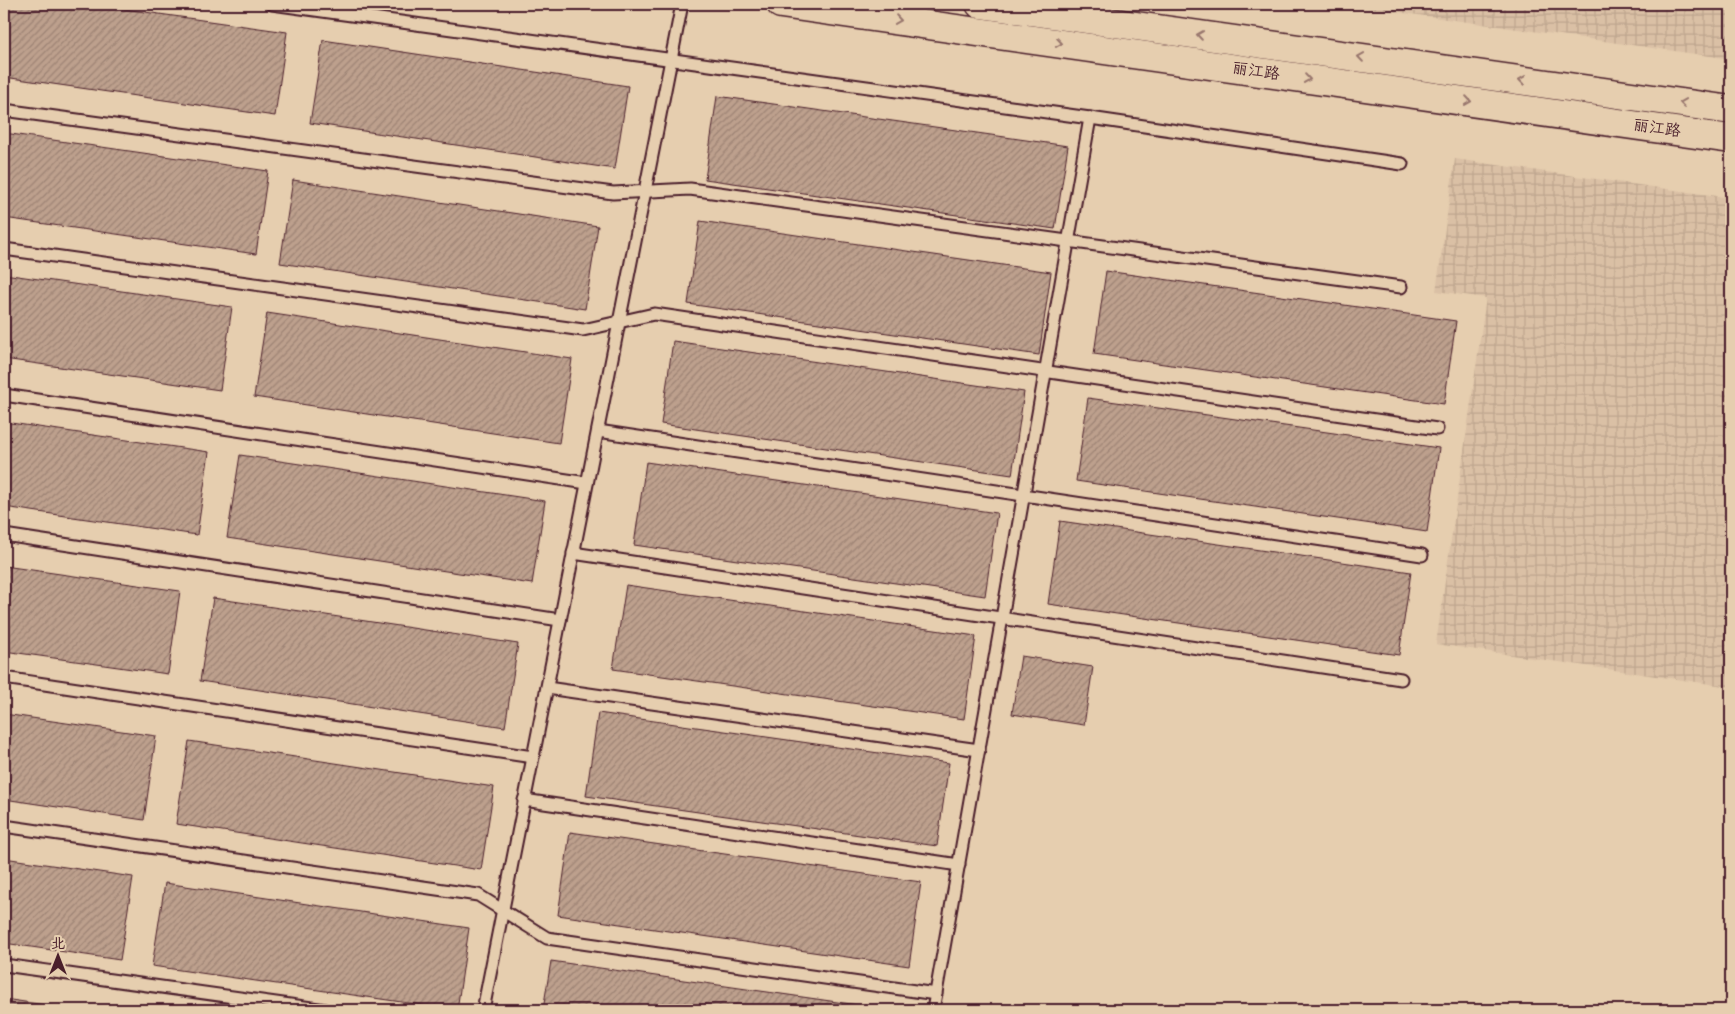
<svg xmlns="http://www.w3.org/2000/svg" width="1735" height="1014" viewBox="0 0 1735 1014" font-family="'Architects Daughter','LXGW WenKai TC',sans-serif">
  <style>
    .industrial { fill: url(#industrial-grid) }
    .building { fill: url(#building-hatch); stroke: #4a1f2b }
    .lines { fill: none; stroke-linecap: round; stroke-linejoin: round }
    .service-casing { stroke: #4a1f2b; stroke-width: 15 }
    .tertiary-casing { stroke: #4a1f2b; stroke-width: 31 }
    .service { stroke: #e6ceaf; stroke-width: 11 }
    .tertiary { stroke: #e6ceaf; stroke-width: 28 }
    .oneway { stroke: #98766d }
    .labels { text-anchor: middle; dominant-baseline: central; stroke-width: 4; stroke-linejoin: round; paint-order: stroke }
    .street-label { font-size: 16px; fill: #4a1f2b; stroke: #e6ceaf }
  </style>
  <defs>
    <pattern id="industrial-grid" width="8" height="8" patternUnits="userSpaceOnUse" patternTransform="scale(1.25)"><rect width="8" height="8" fill="#dac0a5"/><path d="M0 4h8M4 0v8" fill="none" stroke="#bda58e"/></pattern>
    <pattern id="building-hatch" width="6" height="6" patternUnits="userSpaceOnUse" patternTransform="scale(1.25)"><rect width="6" height="6" fill="#bda08d"/><path d="M-1 1l2-2M0 6l6-6M5 7l2-2" fill="none" stroke="#9c8273"/></pattern>
  </defs>
  <rect width="100%" height="100%" fill="#e6ceaf"/>
  <filter id="ink" filterUnits="userSpaceOnUse"><feTurbulence type="fractalNoise" baseFrequency=".02" numOctaves="2"/><feDisplacementMap in="SourceGraphic" scale="10" xChannelSelector="R" yChannelSelector="G"/><feConvolveMatrix kernelMatrix="1 2 1 2 8 2 1 2 1" color-interpolation-filters="sRGB"/></filter>
  <g filter="url(#ink)">
    <!-- industrial -->
    <g class="industrial">
      <path d="M1340 4H1731V59Z"/>
      <path d="M1455 159 1731 198V687L1436 644 1486 298 1436 291Z"/>
    </g>
    <!-- building -->
    <g class="building">
      <path d="M4 4H88L287 32 275 116 4 77Z"/>
      <path d="M323 40 628 86 615 169 310 123Z"/>
      <path d="M717 96 1068 146 1055 229 705 179Z"/>
      <path d="M4 133 268 171 256 254 4 218Z"/>
      <path d="M293 180 598 226 585 309 280 263Z"/>
      <path d="M700 221 1051 272 1039 355 688 304Z"/>
      <path d="M1106 271 1456 321 1444 404 1094 354Z"/>
      <path d="M4 274 232 307 220 390 4 359Z"/>
      <path d="M267 313 572 359 559 443 254 397Z"/>
      <path d="M673 341 1024 392 1012 475 661 424Z"/>
      <path d="M1088 398 1439 448 1427 532 1076 481Z"/>
      <path d="M4 422 209 452 197 535 4 507Z"/>
      <path d="M240 455 545 501 532 584 227 538Z"/>
      <path d="M646 462 997 513 985 596 634 545Z"/>
      <path d="M1060 521 1411 572 1399 655 1048 604Z"/>
      <path d="M4 566 180 591 168 674 4 651Z"/>
      <path d="M626 585 976 636 964 719 613 669Z"/>
      <path d="M213 598 518 644 505 727 200 681Z"/>
      <path d="M1021 656 1093 667 1084 725 1012 714Z"/>
      <path d="M598 713 949 763 937 846 586 796Z"/>
      <path d="M4 714 156 736 144 820 4 799Z"/>
      <path d="M189 741 494 787 481 870 176 824Z"/>
      <path d="M570 832 921 882 909 966 558 915Z"/>
      <path d="M4 858 133 877 120 960 4 943Z"/>
      <path d="M165 883 469 928 457 1010 152 966Z"/>
      <path d="M551 961 893 1010H543Z"/>
      <path d="M4 999 80 1010H4Z"/>
    </g>
    <g class="lines">
      <!-- service casing -->
      <g class="service-casing">
        <g id="service">
          <path d="M272 4 1090 118 1402 164"/>
          <path d="M4 110 613 193 690 189 1401 287"/>
          <path d="M4 249 583 330 654 314 1437 429"/>
          <path d="M4 395 587 483"/>
          <path d="M598 431 1422 555"/>
          <path d="M4 535 560 620"/>
          <path d="M573 553 1401 679"/>
          <path d="M4 678 533 757"/>
          <path d="M547 688 979 750"/>
          <path d="M524 800 959 865"/>
          <path d="M4 826 478 895 547 938 936 994"/>
          <path d="M4 965 326 1010"/>
          <path d="M483 1010 682 4"/>
          <path d="M933 1010 1090 118"/>
        </g>
      </g>
      <!-- tertiary casing -->
      <g class="tertiary-casing">
        <g id="tertiary">
          <path d="M781 4 1731 139"/>
          <path d="M980 4 1731 110"/>
        </g>
      </g>
      <!-- service -->
      <use href="#service" class="service"/>
      <!-- tertiary -->
      <use href="#tertiary" class="tertiary"/>
    </g>
    <!-- one-way arrows -->
    <defs><path id="oneway-chevron" d="M-2-3.5L2.5 0L-2 3.5" fill="none" stroke-width="1.6" stroke-linecap="round" stroke-linejoin="round" transform="scale(1.25)"/></defs>
    <g class="oneway">
      <use href="#oneway-chevron" transform="translate(898 20) rotate(8)"/>
      <use href="#oneway-chevron" transform="translate(1200 35) rotate(-172)"/>
      <use href="#oneway-chevron" transform="translate(1059 43) rotate(8)"/>
      <use href="#oneway-chevron" transform="translate(1361 57) rotate(-172)"/>
      <use href="#oneway-chevron" transform="translate(1307 79) rotate(8)"/>
      <use href="#oneway-chevron" transform="translate(1522 80) rotate(-172)"/>
      <use href="#oneway-chevron" transform="translate(1468 101) rotate(8)"/>
      <use href="#oneway-chevron" transform="translate(1683 103) rotate(-172)"/>
    </g>
  </g>
  <g class="labels">
    <!-- street labels -->
    <g class="street-label">
      <text transform="translate(1256 71) rotate(8)">丽江路</text>
      <text transform="translate(1657 128) rotate(8)">丽江路</text>
    </g>
  </g>
  <!-- margin -->
  <rect width="1735" height="1014" fill="none" stroke="#e6ceaf" stroke-width="20"/>
  <rect x="10" y="10" width="1715" height="994" fill="none" stroke="#4a1f2b" stroke-width="2" filter="url(#ink)"/>
  <!-- north arrow -->
  <g transform="translate(58 956)" stroke="#e6ceaf" stroke-width="4" paint-order="stroke">
  <path d="M0-4L9 19L0 12L-9 19Z" fill="#4a1f2b"/>
  <text y="-8" font-size="14" font-weight="bold" text-anchor="middle" fill="#4a1f2b">北</text>
  </g>
</svg>
